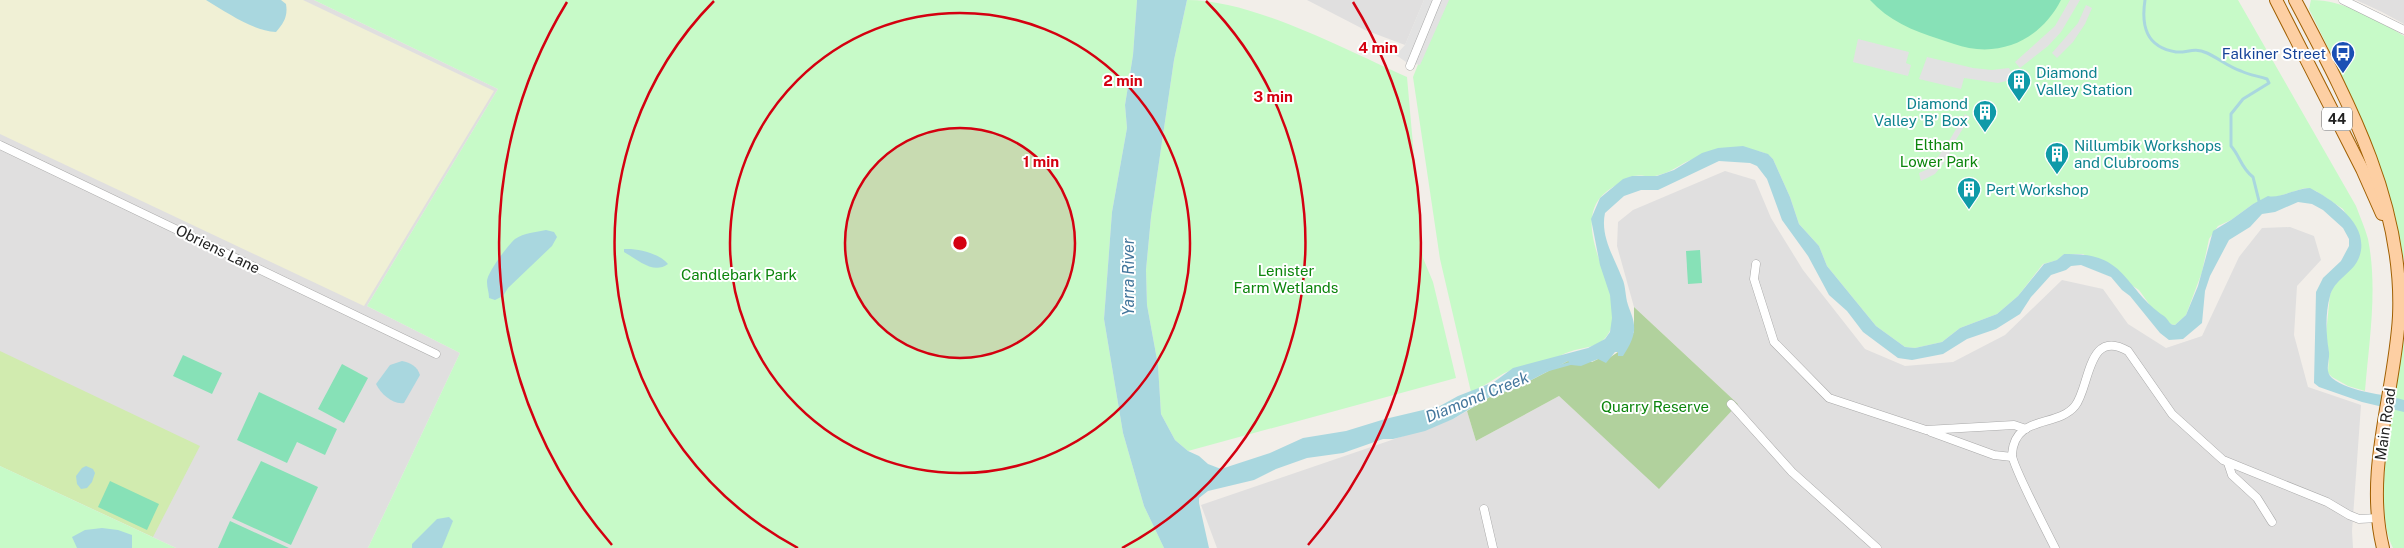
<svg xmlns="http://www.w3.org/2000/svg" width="2404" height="548" viewBox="0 0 2404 548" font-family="'Public Sans',sans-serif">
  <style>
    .residential { fill: #e0dfdf }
    .farmland { fill: #f0f0d5 }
    .grass { fill: #d1ebaf }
    .forest { fill: #b1d19d }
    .park { fill: #c7fac8 }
    .pitch { fill: #87e1b7 }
    .parking { fill: #e2e2e2 }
    .water { fill: #a9d7df }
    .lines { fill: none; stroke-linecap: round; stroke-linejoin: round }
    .stream { stroke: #a9d7df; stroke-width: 3 }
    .street-casing { stroke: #a9a9a9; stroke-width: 9 }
    .primary-casing { stroke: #a05f00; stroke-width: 14 }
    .street { stroke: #fff; stroke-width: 8 }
    .primary { stroke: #fdcfa3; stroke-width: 12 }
    .ring { fill: none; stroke: #d40010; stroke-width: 2.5 }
    .labels { text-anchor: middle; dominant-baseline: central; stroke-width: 4; stroke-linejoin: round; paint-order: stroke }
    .shield { fill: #fff; stroke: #646464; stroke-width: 1 }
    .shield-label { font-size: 14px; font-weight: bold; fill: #222 }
    .transit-label { font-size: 15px; fill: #164399; stroke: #fff; text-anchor: end }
    .culture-label { font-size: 15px; fill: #0d838f; stroke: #fff; text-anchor: start }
    .park-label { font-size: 15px; fill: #0b850c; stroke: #fff }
    .street-label { font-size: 15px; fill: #222; stroke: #fff }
    .water-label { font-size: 16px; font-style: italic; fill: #43769c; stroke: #fff }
    .centre { fill: #d40010; stroke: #fff; stroke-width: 2.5 }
    .ring-label { font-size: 15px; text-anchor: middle; font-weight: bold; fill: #d40010; stroke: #fff; stroke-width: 4; stroke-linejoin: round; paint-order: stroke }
  </style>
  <rect width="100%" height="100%" fill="#f2eee9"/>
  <!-- residential -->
  <g class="residential">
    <path d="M0 0H314L498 89 367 306 460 353 368 548H176L0 466Z"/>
    <path d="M1307 0H1424L1405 45 1365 30Z"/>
    <path d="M2356 0H2404V24L2382 12Z"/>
    <path d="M1725 171 1755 180 1771 218 1803 270 1865 349 1905 366 1953 362 2005 335 2062 280 2103 289 2128 324 2166 348 2202 336 2239 257 2262 228 2290 227 2314 236 2321 260 2297 286 2294 335 2308 387 2361 405 2352 531 2353 548H1217L1201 505 1453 419 1467 411 1476 441 1559 396 1659 488 1738 404 1634 307 1617 246 1618 222 1633 210Z"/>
  </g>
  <!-- farmland -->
  <path class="farmland" d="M0 0H303L494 91 364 306 0 134Z"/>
  <!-- grass -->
  <path class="grass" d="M0 351 200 446 153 537 0 466Z"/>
  <!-- forest -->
  <path class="forest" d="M1634 307 1738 404 1659 489 1559 396 1476 441 1467 411 1493 395 1514 389 1568 361 1592 362 1598 359 1609 358 1618 352 1634 332Z"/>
  <!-- park -->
  <g class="park">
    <path d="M314 0H1137L1133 55 1125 105 1127 128 1112 212 1104 319 1123 433 1144 506 1164 548H368L460 353 367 306 498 89Z"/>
    <path d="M1187 0C1254 0 1346 50 1407 77L1423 258 1433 282 1456 378 1188 451 1175 440 1161 414 1158 365 1147 305 1146 270 1151 217 1174 60Z"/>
    <path d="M1444 0H2238L2356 206C2360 217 2365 228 2368 239 2378 289 2369 341 2365 391L2348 386 2332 377 2328 373 2329 355 2326 334 2330 295 2333 287 2358 260 2360 239 2343 209 2316 191 2305 188 2253 204 2231 220 2218 226 2209 239 2202 272 2186 315 2175 325 2170 324 2152 308 2139 290 2083 254H2064L2058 260 2043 264 2018 296 1997 314 1960 328 1942 342 1915 348 1905 347 1876 326 1827 266 1819 246 1799 224 1790 197 1773 159C1758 143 1731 154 1712 157 1704 158 1693 158 1686 162 1677 167 1670 172 1659 175 1650 178 1642 174 1633 176 1627 177 1619 184 1613 187 1555 221 1637 299 1606 337 1597 348 1583 347 1572 351 1563 353 1556 359 1547 361 1537 364 1525 365 1514 369 1499 374 1486 386 1471 392L1440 259 1413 77Z"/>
    <path d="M2311 0C2344 0 2376 19 2404 36V262C2389 173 2349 89 2309 9Z"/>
    <path d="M2404 337V548H2393C2370 504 2397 388 2404 337Z"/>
    <path d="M0 466 176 548H0Z"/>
  </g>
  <!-- pitch -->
  <g class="pitch">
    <path d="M1870 0H2061C2043 35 2009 55 1969 48 1959 46 1949 42 1939 39 1913 31 1888 20 1870 0Z"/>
    <path d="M1700 250 1702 283 1688 284 1686 251Z"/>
    <path d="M183 355 222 373 212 394 173 376Z"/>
    <path d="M342 364 368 378 344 423 318 409Z"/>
    <path d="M259 392 337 429 325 455 297 442 287 463 237 440Z"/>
    <path d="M261 461 318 487 291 545 232 518Z"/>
    <path d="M110 481 159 504 147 530 98 507Z"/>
    <path d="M230 521 289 548H218Z"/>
  </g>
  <!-- parking -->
  <g class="parking">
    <path d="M1424 0H1449L1420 65 1406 62 1396 55 1405 45Z"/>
    <path d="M2070 0H2080L2061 32 2048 46 2020 68 2015 62 2055 26Z"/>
    <path d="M2086 5 2092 8 2085 24 2073 42 2057 58 2052 53 2078 23Z"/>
    <path d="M1858 39 1909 52 1906 63 1911 65 1908 76 1853 62Z"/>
    <path d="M1927 57 1973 68 1992 70 2009 68 2015 79 1998 83 1964 78 1961 89 1919 79Z"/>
    <path d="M1965 114 1970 117 1954 143 1949 141Z"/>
    <path d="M1945 147 1951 151 1943 164 1935 174 1921 181 1919 173 1930 168Z"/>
  </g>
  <!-- water -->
  <g class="water">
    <path d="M206 0H281L286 4C288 16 284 23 276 32 251 30 228 13 206 0Z"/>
    <path d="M1137 0H1187L1174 60 1151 217 1146 270 1147 305 1158 365 1161 414 1175 440 1188 451 1199 456 1208 464 1221 469 1270 453 1303 438 1346 431 1385 419 1440 406 1458 396 1494 382 1513 368 1588 348 1605 339 1610 332 1612 318 1610 295 1600 265 1591 219 1600 198 1623 179 1632 176H1657L1674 170 1702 153 1718 148 1743 146 1768 154 1773 159 1790 197 1799 224 1819 246 1827 266 1876 326 1905 347 1915 348 1942 342 1960 328 1997 314 2018 296 2044 264 2057 260 2064 254C2128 252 2122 287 2164 316 2169 320 2169 325 2175 325L2186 315 2198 286 2213 231 2231 220 2253 204 2268 196C2279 199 2297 188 2310 188 2335 201 2373 227 2358 260 2351 274 2334 280 2330 296 2325 314 2326 334 2329 352 2330 361 2324 371 2332 378 2351 393 2381 393 2404 400V412L2362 402 2319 387 2314 383 2316 292 2323 278 2341 261 2349 246V239L2343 228 2323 210 2312 204 2298 202 2275 212 2262 214 2250 227 2229 240 2210 276 2205 291 2202 323 2183 339 2169 340 2160 333 2130 296 2122 290 2111 277 2081 265 2071 266 2066 270 2051 275 2031 297 2020 314 1996 329 1967 339 1943 354 1912 360 1898 358 1863 332 1847 311 1829 295 1808 256 1782 220 1767 179 1757 166 1750 163 1719 161 1658 190H1641L1624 196 1605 213C1600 236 1614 257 1622 278 1626 286 1625 296 1628 305 1631 314 1635 321 1634 331 1633 340 1628 348 1623 356H1618V352H1615L1606 363 1598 359 1581 366 1571 365 1568 361 1514 389 1493 395 1453 419 1425 431 1393 439H1383L1343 453 1307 458 1276 469 1254 480 1208 491 1199 498V503L1209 548H1164L1144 506 1123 433 1104 319 1112 212 1127 128 1125 105 1133 55Z"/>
    <path d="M546 230 554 232 557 237 552 246 508 288 503 296 495 300 489 298C489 292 487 288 487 282 486 274 508 245 515 239 524 233 536 232 546 230Z"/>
    <path d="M624 249C637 248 659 253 668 264 653 275 637 259 624 252Z"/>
    <path d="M402 361C411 363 417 366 420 375L404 403C393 405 381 394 376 384L390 365Z"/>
    <path d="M86 466 93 469 95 473 92 482 87 488 81 489 77 484 76 476 82 468Z"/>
    <path d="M449 517 453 521 442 548H412V544L437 519Z"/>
    <path d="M102 528 118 530 132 535V548H77L72 537 85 530Z"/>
  </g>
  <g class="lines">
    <!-- stream -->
    <g class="stream">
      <path d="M2145 0C2141 26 2146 47 2176 52 2188 53 2193 47 2207 53 2218 58 2229 67 2241 71 2249 75 2258 76 2267 79L2269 83 2243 99 2231 114V146C2240 156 2241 168 2253 177L2260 205"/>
      <path d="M1547 370 1572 363"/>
    </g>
    <!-- street casing -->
    <g class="street-casing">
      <g id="street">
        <path d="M2343 0 2404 30"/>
        <path d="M1410 66 1437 0"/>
        <path d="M0 145 436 354"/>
        <path d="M1756 264 1754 279 1774 342 1829 398 1926 430 2014 425 2026 429"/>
        <path d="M1731 404 1792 472 1877 548"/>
        <path d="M1931 432 1994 455 2012 457"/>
        <path d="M2228 463 2232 475 2257 498 2272 522"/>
        <path d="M1484 509 1493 548"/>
        <path d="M2055 548C2048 534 2011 463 2012 454 2015 414 2057 428 2075 406 2090 388 2087 327 2128 351L2172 414 2223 460 2327 502 2349 515 2359 519 2378 518"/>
      </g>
    </g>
    <!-- primary casing -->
    <g class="primary-casing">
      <g id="primary">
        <path d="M2276 0 2362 169 2382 214"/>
        <path d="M2295 0C2346 97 2404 202 2399 316 2395 392 2364 471 2383 548"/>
      </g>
    </g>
    <!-- street -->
    <use href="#street" class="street"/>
    <!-- primary -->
    <use href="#primary" class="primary"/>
  </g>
  <!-- distance rings -->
  <circle cx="960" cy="243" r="115" fill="#d40010" fill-opacity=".12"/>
  <g class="ring">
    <circle cx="960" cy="243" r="115"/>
    <circle cx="960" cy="243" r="230"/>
    <path d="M798 548A345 345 0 0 1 714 1M1206 1A345 345 0 0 1 1122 548"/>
    <path d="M612 545A461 461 0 0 1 567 2M1353 2A461 461 0 0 1 1308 545"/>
  </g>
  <!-- icons -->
  <defs>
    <g id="bus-pin" transform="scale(1.25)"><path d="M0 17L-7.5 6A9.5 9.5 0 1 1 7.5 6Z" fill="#1a4fb4" stroke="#fff"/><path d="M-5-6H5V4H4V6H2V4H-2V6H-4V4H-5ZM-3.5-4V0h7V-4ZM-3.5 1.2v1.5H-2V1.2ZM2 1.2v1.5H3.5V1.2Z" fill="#fff"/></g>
    <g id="building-pin" transform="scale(1.25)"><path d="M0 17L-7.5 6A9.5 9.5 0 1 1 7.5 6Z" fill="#0f9aa8" stroke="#fff"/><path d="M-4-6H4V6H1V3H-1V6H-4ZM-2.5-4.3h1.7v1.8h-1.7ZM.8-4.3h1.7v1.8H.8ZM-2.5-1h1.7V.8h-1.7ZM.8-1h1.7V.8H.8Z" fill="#fff"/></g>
  </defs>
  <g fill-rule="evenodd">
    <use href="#bus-pin" x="2343" y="53"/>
    <use href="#building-pin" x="2019" y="81"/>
    <use href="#building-pin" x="1985" y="112"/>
    <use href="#building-pin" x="2057" y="154"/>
    <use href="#building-pin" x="1969" y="189"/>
  </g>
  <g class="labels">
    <!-- shield labels -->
    <rect class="shield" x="2322" y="107.5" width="30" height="23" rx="4"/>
    <g class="shield-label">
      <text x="2337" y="119">44</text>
    </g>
    <!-- transit labels -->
    <g class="transit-label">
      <text x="2326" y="53">Falkiner Street</text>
    </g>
    <!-- culture labels -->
    <g class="culture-label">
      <text x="2036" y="72">Diamond<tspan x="2036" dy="17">Valley Station</tspan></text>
      <text x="1968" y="103" text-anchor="end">Diamond<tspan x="1968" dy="17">Valley 'B' Box</tspan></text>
      <text x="2074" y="145">Nillumbik Workshops<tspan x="2074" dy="17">and Clubrooms</tspan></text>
      <text x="1986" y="189">Pert Workshop</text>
    </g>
    <!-- park labels -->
    <g class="park-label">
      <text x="1939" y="144">Eltham<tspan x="1939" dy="17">Lower Park</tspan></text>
      <text x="1286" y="270">Lenister<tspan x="1286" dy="17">Farm Wetlands</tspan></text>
      <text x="739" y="274">Candlebark Park</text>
      <text x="1655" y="406">Quarry Reserve</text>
    </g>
    <!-- street labels -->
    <g class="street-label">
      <text transform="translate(218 249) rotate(26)">Obriens Lane</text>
      <text transform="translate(2385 424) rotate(-82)">Main Road</text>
    </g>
    <!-- water labels -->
    <g class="water-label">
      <text transform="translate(1128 277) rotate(-90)">Yarra River</text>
      <text transform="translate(1477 397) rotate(-22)">Diamond Creek</text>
    </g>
  </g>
  <circle cx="960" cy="243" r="8" class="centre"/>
  <g class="ring-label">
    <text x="1378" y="53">4 min</text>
    <text x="1123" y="86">2 min</text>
    <text x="1273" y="102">3 min</text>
    <text x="1041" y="167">1 min</text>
  </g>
</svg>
